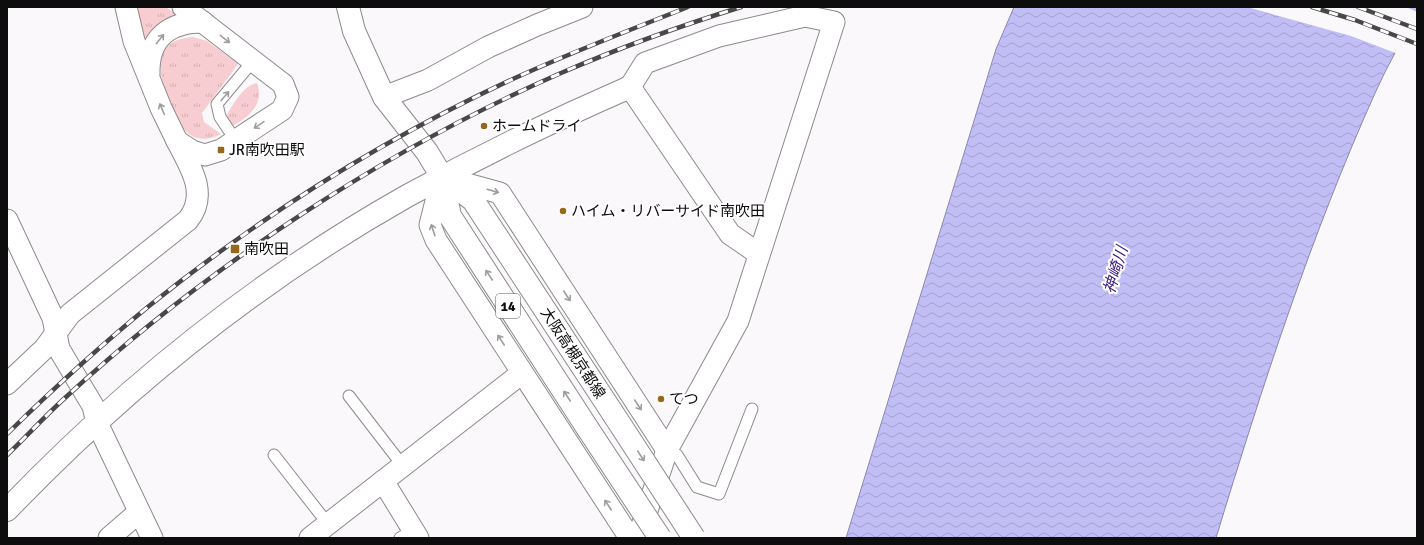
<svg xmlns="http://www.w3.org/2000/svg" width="1424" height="545" viewBox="0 0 1424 545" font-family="Signika,'Noto Sans JP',sans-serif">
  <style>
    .grass { fill: url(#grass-tufts) }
    .water { fill: url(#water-waves); stroke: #8b88b0 }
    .pier { fill: #fbf8fb }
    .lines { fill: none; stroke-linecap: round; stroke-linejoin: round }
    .service-casing { stroke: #8d898c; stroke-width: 13 }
    .minor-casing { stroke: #8d898c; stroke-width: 23 }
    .tertiary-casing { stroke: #8d898c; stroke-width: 24 }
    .primary-casing { stroke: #8d898c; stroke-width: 24 }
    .service { stroke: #fff; stroke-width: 11 }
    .minor { stroke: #fff; stroke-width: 21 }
    .tertiary { stroke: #fff; stroke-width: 22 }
    .primary { stroke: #fff; stroke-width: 22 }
    .rail-casing { stroke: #494849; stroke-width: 4.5 }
    .rail { stroke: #fff; stroke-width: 3; stroke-dasharray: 9; stroke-linecap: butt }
    .primary-bridge-casing { stroke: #8d898c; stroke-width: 24; stroke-linecap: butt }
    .primary-bridge { stroke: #fff; stroke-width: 22 }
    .oneway { stroke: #9f9e9f }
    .poi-dot { fill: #98681a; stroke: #fff; stroke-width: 1.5 }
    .labels { text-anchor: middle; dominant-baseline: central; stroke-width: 4; stroke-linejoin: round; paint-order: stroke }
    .shield { fill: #fff; stroke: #565656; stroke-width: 1 }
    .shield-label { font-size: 14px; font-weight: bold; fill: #0e0d0e }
    .poi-label { font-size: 15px; fill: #0e0d0e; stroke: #fff; text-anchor: start }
    .street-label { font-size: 15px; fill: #0e0d0e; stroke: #fff }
    .water-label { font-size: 16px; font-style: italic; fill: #3c2087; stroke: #fff }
  </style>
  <defs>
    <pattern id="grass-tufts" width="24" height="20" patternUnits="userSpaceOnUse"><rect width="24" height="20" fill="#f8cdd2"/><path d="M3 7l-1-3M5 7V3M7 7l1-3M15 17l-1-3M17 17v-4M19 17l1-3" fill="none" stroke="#d3afb3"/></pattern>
    <pattern id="water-waves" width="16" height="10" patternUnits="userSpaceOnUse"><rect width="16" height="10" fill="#c1bdf5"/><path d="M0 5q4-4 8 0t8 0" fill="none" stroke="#a5a1d1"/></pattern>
  </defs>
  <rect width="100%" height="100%" fill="#fbf8fb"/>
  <!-- grass -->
  <g class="grass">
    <path d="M132 7H166L178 16 155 27 142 43Z"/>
    <path d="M193 37 207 41 238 64 202 113 204 122 221 134C211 140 198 141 189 134 179 127 174 113 170 102 158 74 150 40 193 37Z"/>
    <path d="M257 83C265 105 248 117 231 127L226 116C233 105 243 85 257 83Z"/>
  </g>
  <!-- water -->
  <path class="water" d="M1014 7H1417V13C1403 39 1388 64 1376 91 1311 235 1262 387 1216 538H846L996 49Z"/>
  <!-- pier -->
  <path class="pier" d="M1247 7H1406L1417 12V18L1398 54 1351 36Z"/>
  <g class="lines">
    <!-- service casing -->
    <g class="service-casing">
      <g id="service">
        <path d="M236 141 220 117 217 104 253 61"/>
        <path d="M349 396 403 466"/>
        <path d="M667 450 677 455 697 487 719 494 752 409"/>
        <path d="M274 455 328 524"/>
        <path d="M400 538 413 530"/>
      </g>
    </g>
    <!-- minor casing -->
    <g class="minor-casing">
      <g id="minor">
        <path d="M126 7 134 41 161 108 177 141 192 151 205 155 221 150 282 110 288 97 283 84 183 7"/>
        <path d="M149 74C148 38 169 22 203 22"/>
        <path d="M384 97 428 80 488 47 537 25 582 7"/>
        <path d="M7 220 53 318 59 349 93 406 97 423 152 538"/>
        <path d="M7 384 45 348 70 314 188 220C209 194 190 166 177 141"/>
        <path d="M383 481 418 538"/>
        <path d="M109 538 139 512"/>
        <path d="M310 538 522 373"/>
        <path d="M630 538 436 240 430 225 442 177 500 193 667 450"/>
        <path d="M638 538 667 450 738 321 834 22 805 16 719 36 645 63 630 87 730 234 759 254"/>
      </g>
    </g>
    <!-- tertiary casing -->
    <g class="tertiary-casing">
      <path id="tertiary" d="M7 510C124 388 260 279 407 196 480 156 554 120 630 87"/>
    </g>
    <!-- primary casing -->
    <g class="primary-casing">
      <g id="primary">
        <path d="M348 7 354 31 384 97 427 152 442 177 450 216 588 429"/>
        <path d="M442 177 473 200 612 412"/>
      </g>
    </g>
    <!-- service -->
    <use href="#service" class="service"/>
    <!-- minor -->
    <use href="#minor" class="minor"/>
    <!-- tertiary -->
    <use href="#tertiary" class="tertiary"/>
    <!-- primary -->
    <use href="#primary" class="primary"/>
    <!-- rail casing -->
    <g class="rail-casing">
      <g id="rail">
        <path d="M1312 7 1355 20 1417 44"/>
        <path d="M1358 7 1417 29"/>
        <path d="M7 434C53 389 100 346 149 306 261 216 385 138 515 78 572 52 630 30 688 7"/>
        <path d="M7 455C27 436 46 415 66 397 207 267 385 150 561 73 619 48 680 26 741 7"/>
      </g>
    </g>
    <!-- rail -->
    <use href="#rail" class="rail"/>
    <!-- primary-bridge casing -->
    <g class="primary-bridge-casing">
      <g id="primary-bridge">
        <path d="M612 412 694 538"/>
        <path d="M588 429 660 538"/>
      </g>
    </g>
    <!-- primary-bridge -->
    <use href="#primary-bridge" class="primary-bridge"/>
  </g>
  <!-- one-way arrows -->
  <defs><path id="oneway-shaft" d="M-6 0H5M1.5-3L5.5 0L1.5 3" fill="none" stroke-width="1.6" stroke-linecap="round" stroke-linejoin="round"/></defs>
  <g class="oneway">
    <use href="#oneway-shaft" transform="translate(160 39) rotate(-51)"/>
    <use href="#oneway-shaft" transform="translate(225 39) rotate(38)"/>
    <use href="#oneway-shaft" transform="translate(225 96) rotate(-50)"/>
    <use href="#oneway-shaft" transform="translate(162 109) rotate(-113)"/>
    <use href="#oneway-shaft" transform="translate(259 125) rotate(146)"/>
    <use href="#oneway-shaft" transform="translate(493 191) rotate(16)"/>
    <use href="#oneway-shaft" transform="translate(433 230) rotate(-108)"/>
    <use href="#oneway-shaft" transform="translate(489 275) rotate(-123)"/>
    <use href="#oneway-shaft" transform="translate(567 296) rotate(57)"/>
    <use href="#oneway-shaft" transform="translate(501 340) rotate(-123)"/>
    <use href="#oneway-shaft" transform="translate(567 396) rotate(-123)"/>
    <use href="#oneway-shaft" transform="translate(638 405) rotate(57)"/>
    <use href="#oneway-shaft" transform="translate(641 456) rotate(57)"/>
    <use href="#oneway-shaft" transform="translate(608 505) rotate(-123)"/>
  </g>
  <!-- markers -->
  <g class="poi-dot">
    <circle cx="484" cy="126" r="4"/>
    <rect x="217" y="146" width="8" height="8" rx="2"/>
    <circle cx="563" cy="211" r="4"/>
    <rect x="230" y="244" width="10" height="10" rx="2"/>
    <circle cx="661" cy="399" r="4"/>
  </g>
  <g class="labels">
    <!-- shield labels -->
    <rect class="shield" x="496" y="294" width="24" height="24" rx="3"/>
    <g class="shield-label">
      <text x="508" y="306">14</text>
    </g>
    <!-- poi labels -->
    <g class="poi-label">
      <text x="492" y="126">ホームドライ</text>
      <text x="229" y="150">JR南吹田駅</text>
      <text x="571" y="211">ハイム・リバーサイド南吹田</text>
      <text x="244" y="249">南吹田</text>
      <text x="669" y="399">てつ</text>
    </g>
    <!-- street labels -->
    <g class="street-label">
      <text transform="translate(573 353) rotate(57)">大阪高槻京都線</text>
    </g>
    <!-- water labels -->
    <g class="water-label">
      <text transform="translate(1116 270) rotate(-73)">神崎川</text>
    </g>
  </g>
  <!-- border -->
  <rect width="1424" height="545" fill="none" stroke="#0e0d0e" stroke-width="16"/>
</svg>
